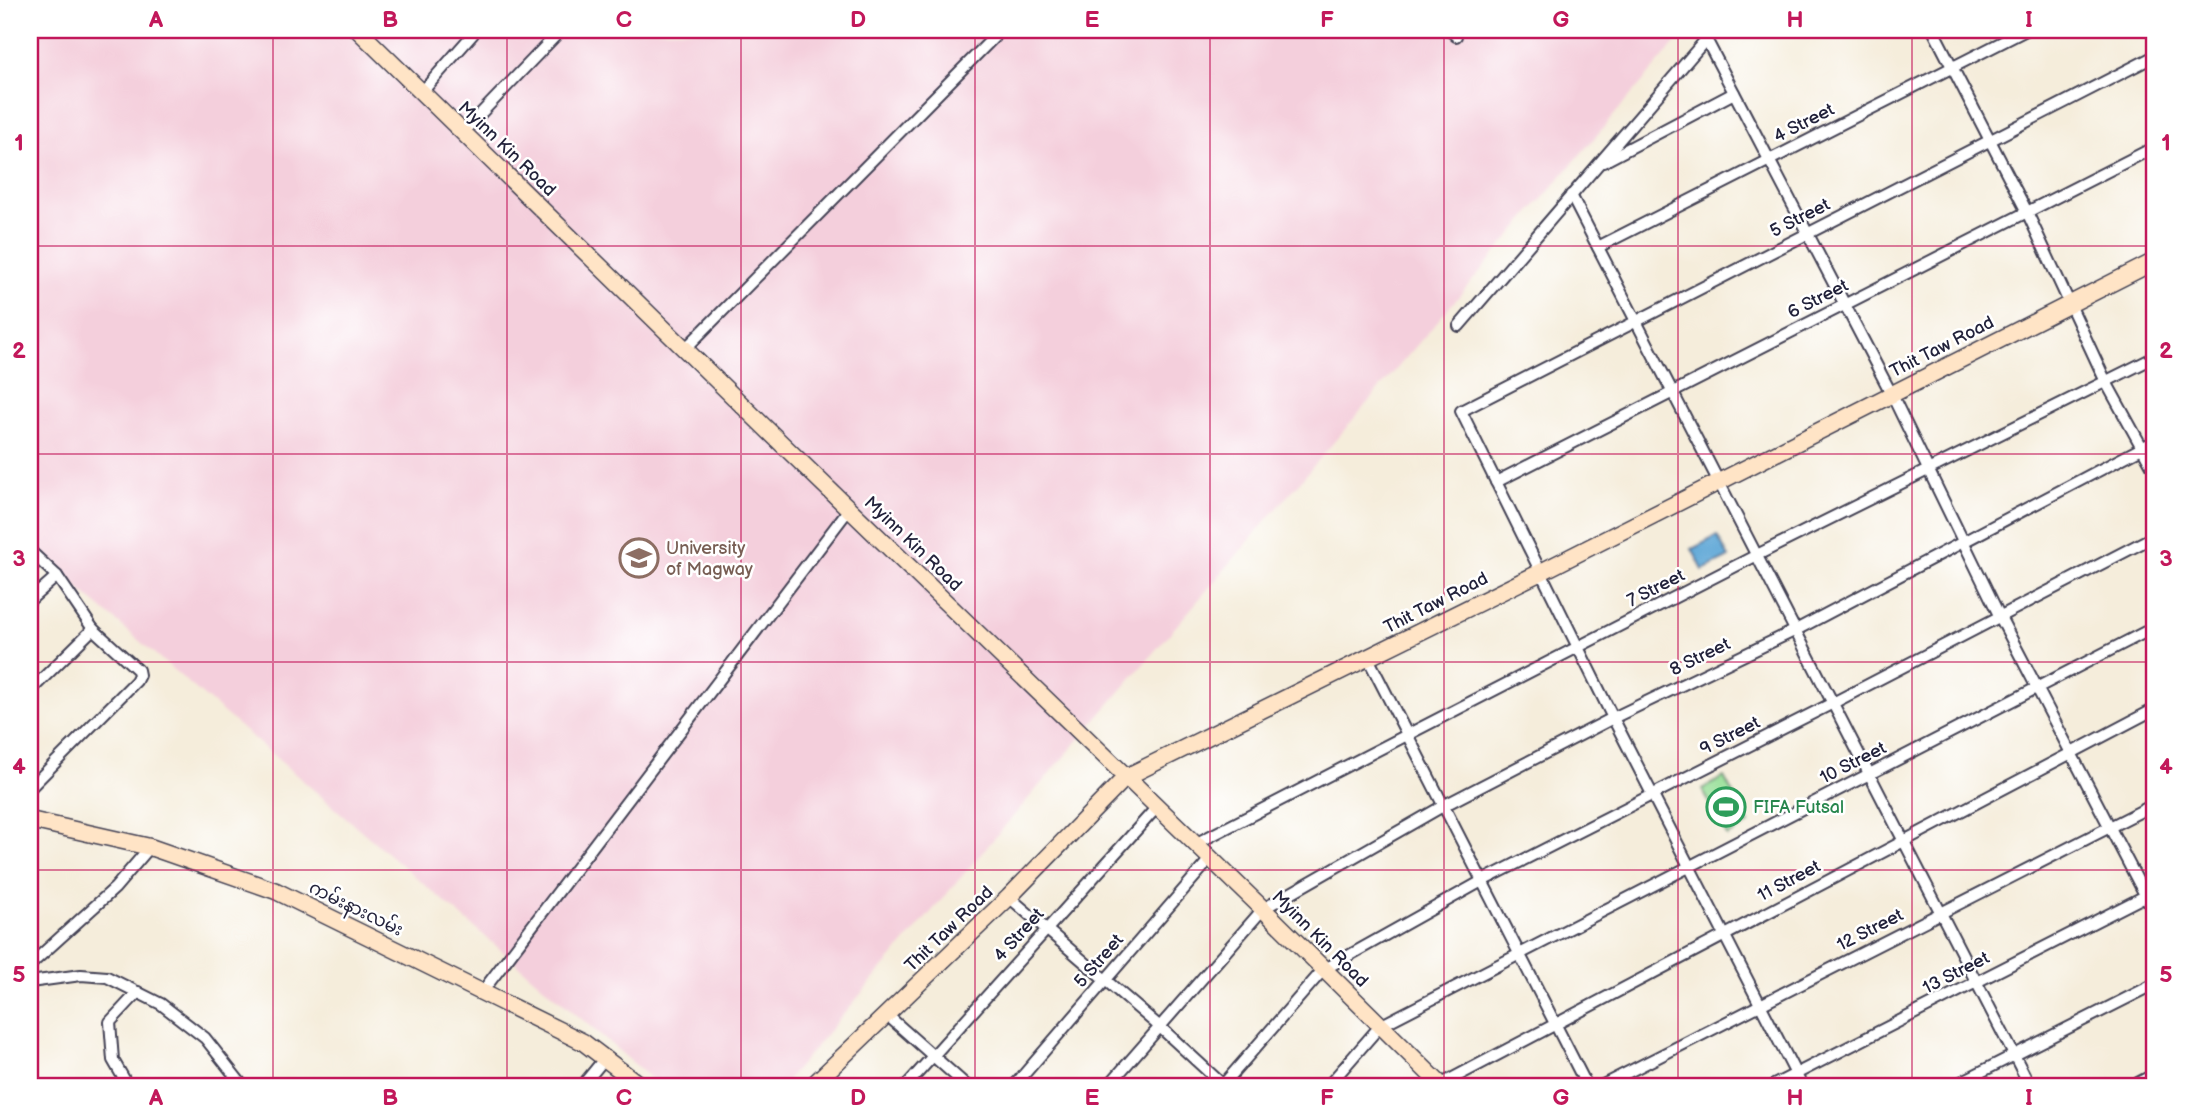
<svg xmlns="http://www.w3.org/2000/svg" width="2185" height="1116" viewBox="0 0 2185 1116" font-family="'Balsamiq Sans','Noto Sans Myanmar',sans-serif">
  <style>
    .built { fill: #f4cfdc }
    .green { fill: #98df98; stroke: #5d806a; stroke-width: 2 }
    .water { fill: #61a8d7; stroke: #426589; stroke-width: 2 }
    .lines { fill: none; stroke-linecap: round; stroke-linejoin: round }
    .street-casing { stroke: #424053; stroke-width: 14 }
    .secondary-casing { stroke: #424053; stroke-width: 19 }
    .street { stroke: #fff; stroke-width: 10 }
    .secondary { stroke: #ffe4c6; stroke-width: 16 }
    .grid { fill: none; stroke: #c2185b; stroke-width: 2; stroke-opacity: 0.55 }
    .labels { text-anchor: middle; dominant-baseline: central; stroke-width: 5; stroke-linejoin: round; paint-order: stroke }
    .street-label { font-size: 18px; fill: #22223b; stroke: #fff }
    .education-label { font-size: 18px; fill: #785e54; stroke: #fff; text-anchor: start }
    .leisure-label { font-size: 18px; fill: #27864d; stroke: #fff; text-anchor: start }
    .neatline { fill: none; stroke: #c2185b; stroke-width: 2.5 }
    .grid-label { font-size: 23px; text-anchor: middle; font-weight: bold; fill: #c2185b }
  </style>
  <rect width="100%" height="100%" fill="#fff"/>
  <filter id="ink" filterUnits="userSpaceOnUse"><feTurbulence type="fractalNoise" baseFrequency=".0143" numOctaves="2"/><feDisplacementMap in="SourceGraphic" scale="14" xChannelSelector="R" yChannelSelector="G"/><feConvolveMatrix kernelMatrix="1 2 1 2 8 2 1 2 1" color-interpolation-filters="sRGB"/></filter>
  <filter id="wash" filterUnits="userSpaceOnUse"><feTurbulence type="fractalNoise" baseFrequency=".00686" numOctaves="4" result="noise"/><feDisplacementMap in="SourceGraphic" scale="28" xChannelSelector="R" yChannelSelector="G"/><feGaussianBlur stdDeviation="1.57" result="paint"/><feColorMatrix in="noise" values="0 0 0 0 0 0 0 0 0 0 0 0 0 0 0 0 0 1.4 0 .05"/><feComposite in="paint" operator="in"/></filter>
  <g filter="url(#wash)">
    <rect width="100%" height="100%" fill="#f5eddb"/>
    <!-- built -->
    <path class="built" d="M30 30H1687L782 1086H660L60 573 30 544Z"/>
    <!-- green -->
    <path class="green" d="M1724 777 1749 824 1727 836 1702 789Z"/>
    <!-- water -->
    <path class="water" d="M1717 536 1729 557 1703 570 1692 549Z"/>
  </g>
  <g filter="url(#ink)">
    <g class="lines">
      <!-- street casing -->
      <g class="street-casing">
        <g id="street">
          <path d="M1450 30 1456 36"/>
          <path d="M1933 30 2027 212 2106 382 2155 471"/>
          <path d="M1706 39 1892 395 1999 615 2155 914"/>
          <path d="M422 92 473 34 469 30"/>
          <path d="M463 132 561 30"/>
          <path d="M1603 162 1734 93"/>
          <path d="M1571 195 2030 1086"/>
          <path d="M1598 247 2026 30"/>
          <path d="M1459 326 1714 30"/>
          <path d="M685 349 1001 30"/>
          <path d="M1496 482 2155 147"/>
          <path d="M30 551 57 576 93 629 138 670 139 675 136 681 30 788"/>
          <path d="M30 600 57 576"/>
          <path d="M1368 658 1587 1086"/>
          <path d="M30 691 93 629"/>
          <path d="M1009 897 1160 1027 1224 1086"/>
          <path d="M30 965 115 888 150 847"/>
          <path d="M30 982 81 975 107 977 161 1004 205 1038 243 1086"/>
          <path d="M482 992 849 509"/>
          <path d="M887 1015 967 1086"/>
          <path d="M128 1086 113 1060 110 1022 138 992"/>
          <path d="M582 1086 605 1058"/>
          <path d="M906 1086 1157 807"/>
          <path d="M1014 1086 1210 859 1195 844 1757 555 2155 357"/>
          <path d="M1108 1086 1263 909 1443 806 1613 718 1794 631 2155 441"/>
          <path d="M1222 1086 1323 970 1482 881 1833 703 2155 536"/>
          <path d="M1328 1086 1380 1026 2155 627"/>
          <path d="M1438 1086 2155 709"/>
          <path d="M1601 1086 2155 804"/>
          <path d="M1772 1086 2155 891"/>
          <path d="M1802 1086 1613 718 1461 411 2155 56"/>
          <path d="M1953 1086 2155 984"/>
          <path d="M2132 1086 2155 1074"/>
        </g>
      </g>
      <!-- secondary casing -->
      <g class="secondary-casing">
        <g id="secondary">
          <path d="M358 30 782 444 1263 909 1442 1086"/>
          <path d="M30 820 150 847 276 891 583 1042 641 1086"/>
          <path d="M812 1086 1009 897 1126 777 1541 572 2155 261"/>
        </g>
      </g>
      <!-- street -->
      <use href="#street" class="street"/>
      <!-- secondary -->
      <use href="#secondary" class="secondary"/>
    </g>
  </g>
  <!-- grid -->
  <path class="grid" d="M273 30V1086M507 30V1086M741 30V1086M975 30V1086M1210 30V1086M1444 30V1086M1678 30V1086M1912 30V1086M30 246H2155M30 454H2155M30 662H2155M30 870H2155"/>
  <!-- icons -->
  <defs>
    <g id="university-ring" transform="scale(2.0125)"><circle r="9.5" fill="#fff" stroke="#8d6e63" stroke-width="1.5"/><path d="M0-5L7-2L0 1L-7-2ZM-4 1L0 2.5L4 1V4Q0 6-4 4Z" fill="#8d6e63"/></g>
    <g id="stadium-ring" transform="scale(2.0125)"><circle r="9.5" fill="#fff" stroke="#2e9e5b" stroke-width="1.5"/><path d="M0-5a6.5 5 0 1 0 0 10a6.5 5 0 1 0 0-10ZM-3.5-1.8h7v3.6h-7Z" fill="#2e9e5b"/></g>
  </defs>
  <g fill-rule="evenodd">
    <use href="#university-ring" x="639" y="558"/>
    <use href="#stadium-ring" x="1726" y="807"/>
  </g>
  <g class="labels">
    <!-- street labels -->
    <g class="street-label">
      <text transform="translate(1804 123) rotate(-27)">4 Street</text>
      <text transform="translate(507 149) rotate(44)">Myinn Kin Road</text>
      <text transform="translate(1800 218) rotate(-27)">5 Street</text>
      <text transform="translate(1818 299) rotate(-27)">6 Street</text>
      <text transform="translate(1942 347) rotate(-27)">Thit Taw Road</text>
      <text transform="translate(913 544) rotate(44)">Myinn Kin Road</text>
      <text transform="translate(1656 588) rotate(-27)">7 Street</text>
      <text transform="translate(1436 603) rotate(-27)">Thit Taw Road</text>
      <text transform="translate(1700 657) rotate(-26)">8 Street</text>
      <text transform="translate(1730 736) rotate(-27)">9 Street</text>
      <text transform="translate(1853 763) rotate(-27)">10 Street</text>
      <text transform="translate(1789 881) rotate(-28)">11 Street</text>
      <text transform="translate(356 909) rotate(26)">ကမ်းနားလမ်း</text>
      <text transform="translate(949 929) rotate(-44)">Thit Taw Road</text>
      <text transform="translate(1870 930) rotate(-27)">12 Street</text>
      <text transform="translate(1019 935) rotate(-48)">4 Street</text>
      <text transform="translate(1320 939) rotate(45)">Myinn Kin Road</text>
      <text transform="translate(1099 961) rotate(-49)">5 Street</text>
      <text transform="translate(1956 973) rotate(-27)">13 Street</text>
    </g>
    <!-- education labels -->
    <g class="education-label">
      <text x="666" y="548">University<tspan x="666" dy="21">of Magway</tspan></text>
    </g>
    <!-- leisure labels -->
    <g class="leisure-label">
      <text x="1753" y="807">FIFA Futsal</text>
    </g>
  </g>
  <!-- margin -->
  <rect width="2185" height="1116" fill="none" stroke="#fff" stroke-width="77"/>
  <rect x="38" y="38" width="2108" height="1040" class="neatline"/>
  <g class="grid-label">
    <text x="156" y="27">A</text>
    <text x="390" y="27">B</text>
    <text x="624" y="27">C</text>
    <text x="858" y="27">D</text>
    <text x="1092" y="27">E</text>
    <text x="1327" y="27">F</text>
    <text x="1561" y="27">G</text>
    <text x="1795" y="27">H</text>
    <text x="2029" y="27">I</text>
    <text x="19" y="150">1</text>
    <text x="2166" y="150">1</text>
    <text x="19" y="358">2</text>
    <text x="2166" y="358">2</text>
    <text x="19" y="566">3</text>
    <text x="2166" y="566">3</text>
    <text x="19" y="774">4</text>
    <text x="2166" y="774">4</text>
    <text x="19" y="982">5</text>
    <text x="2166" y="982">5</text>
    <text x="156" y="1105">A</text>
    <text x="390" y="1105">B</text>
    <text x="624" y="1105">C</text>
    <text x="858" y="1105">D</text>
    <text x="1092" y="1105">E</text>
    <text x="1327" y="1105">F</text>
    <text x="1561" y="1105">G</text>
    <text x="1795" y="1105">H</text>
    <text x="2029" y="1105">I</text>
  </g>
</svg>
